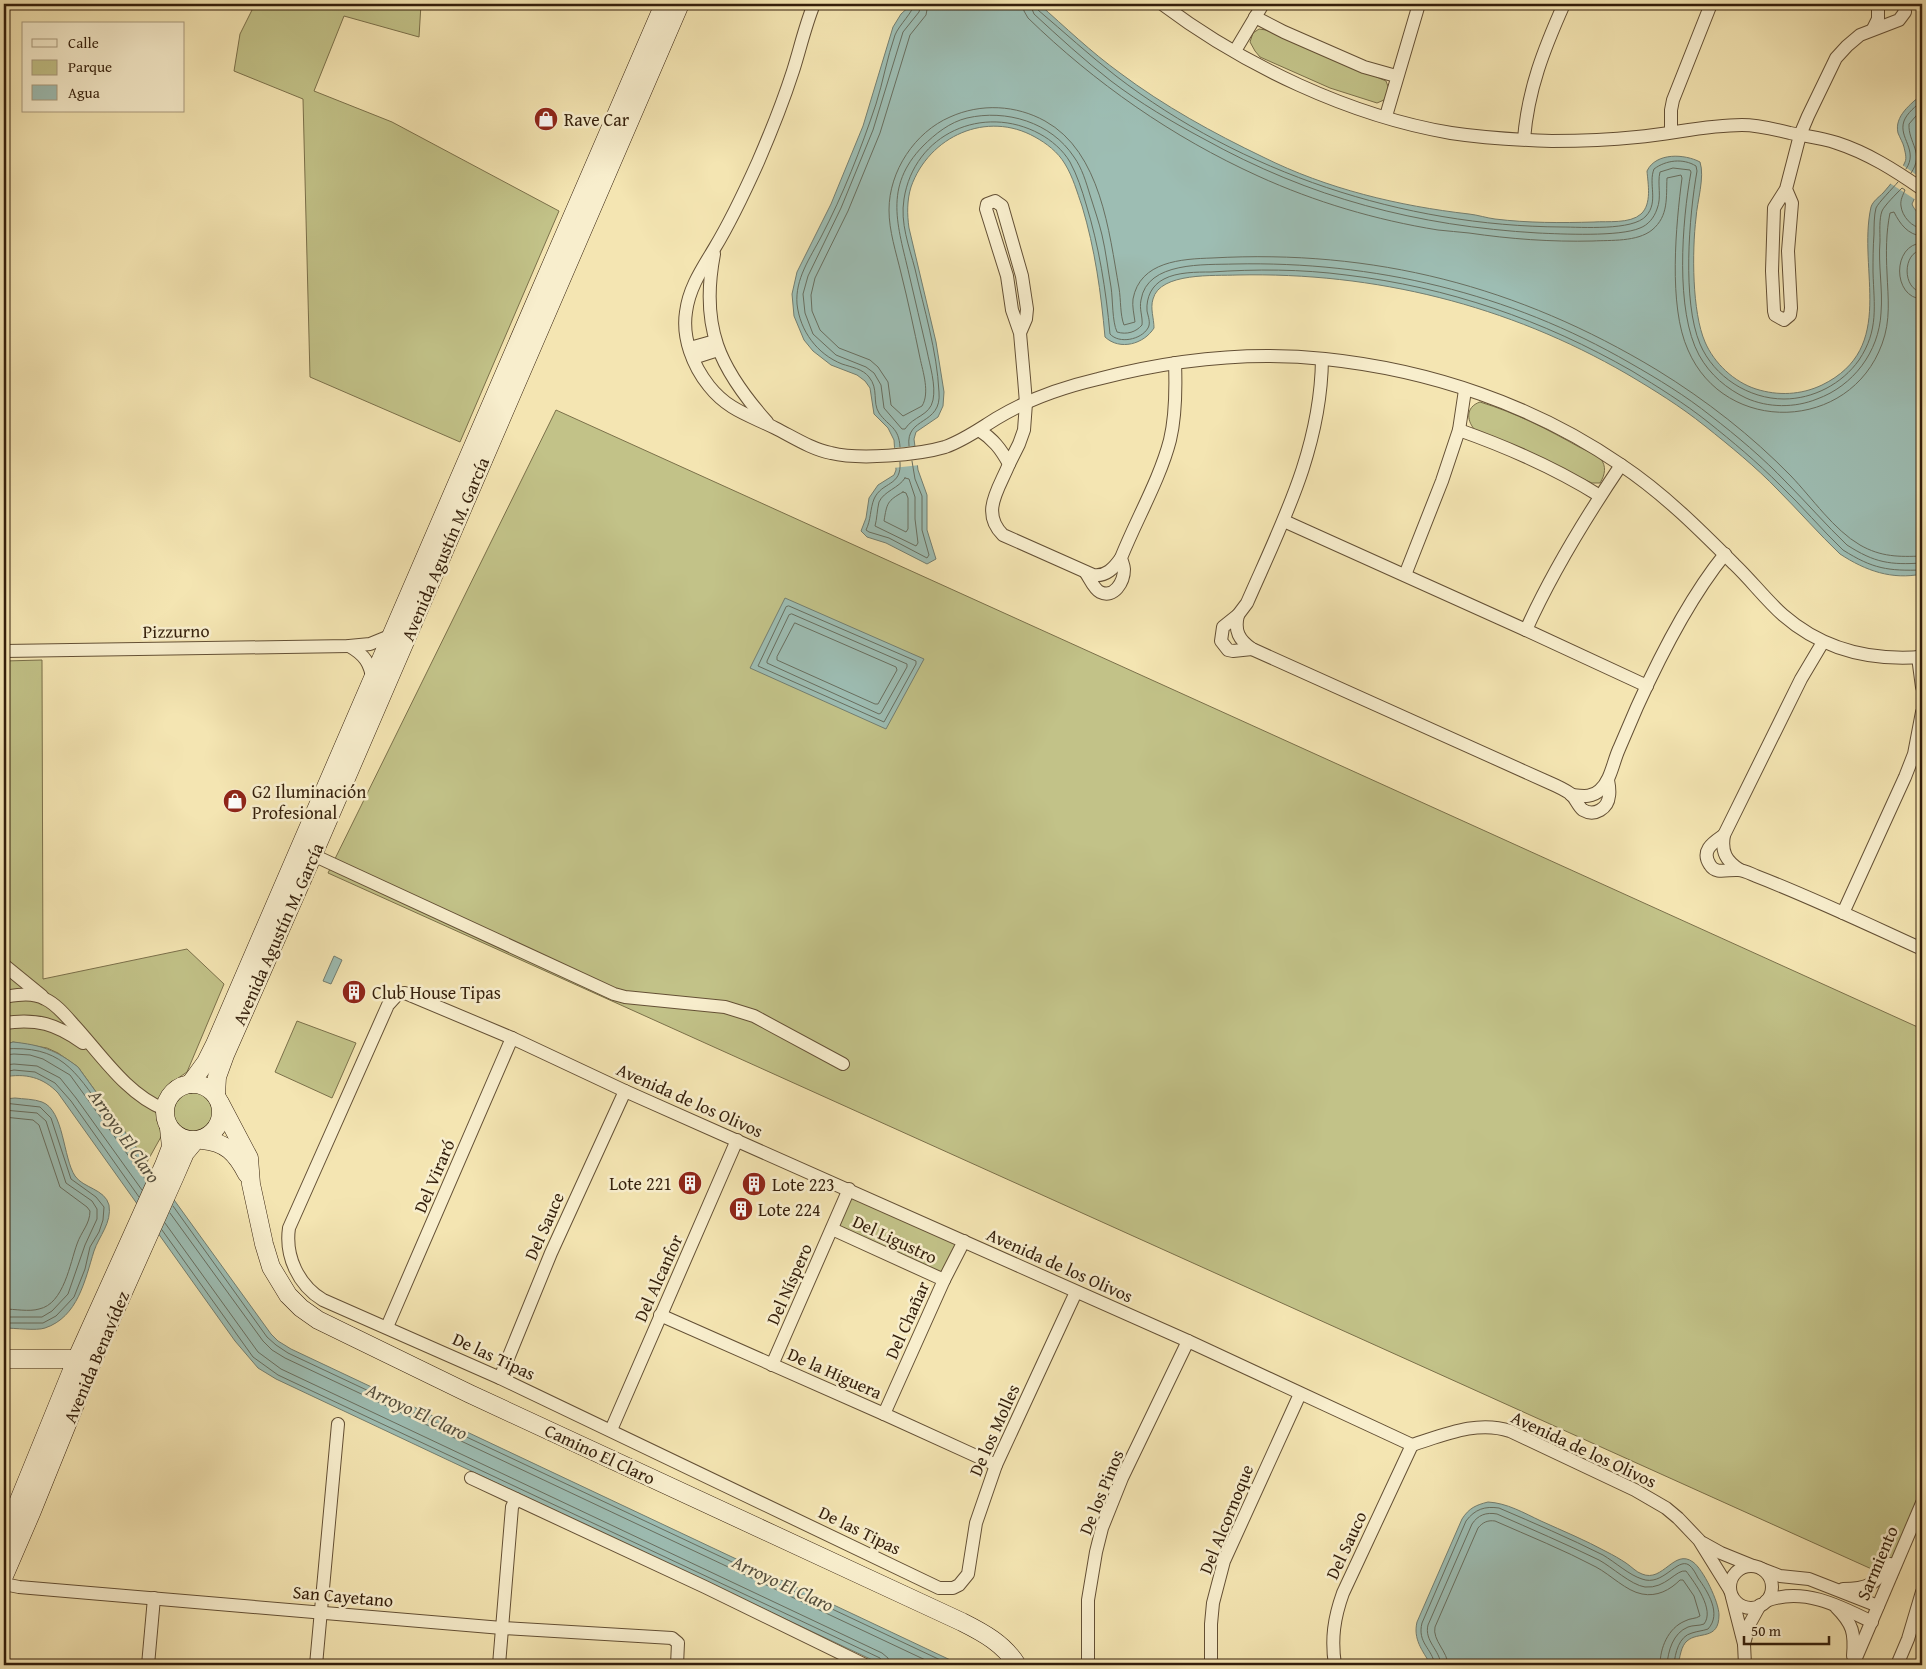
<svg xmlns="http://www.w3.org/2000/svg" width="1926" height="1669" viewBox="0 0 1926 1669" font-family="'Gentium Book Plus',serif">
  <style>
    .green { fill: #c2c288; stroke: #7b704a }
    .water { fill: #9dbdb3; stroke: #737e70 }
    .pier { fill: #f4e5b2 }
    .lines { fill: none; stroke-linecap: round; stroke-linejoin: round }
    .shore { stroke: #686e5f; stroke-width: 1 }
    .street-casing { stroke: #645035; stroke-width: 14 }
    .secondary-casing { stroke: #341f0b; stroke-width: 19 }
    .street { stroke: #f8eecd; stroke-width: 12 }
    .secondary { stroke: #f8eecd; stroke-width: 18 }
    .labels { text-anchor: middle; dominant-baseline: central; stroke-width: 5; stroke-linejoin: round; paint-order: stroke }
    .poi-label { font-size: 18px; fill: #341f0b; stroke: #f8eecd; text-anchor: start }
    .street-label { font-size: 18px; fill: #341f0b; stroke: #f8eecd }
    .water-label { font-size: 19px; font-style: italic; fill: #544e3d; stroke: #f8eecd }
  </style>
  <rect width="100%" height="100%" fill="#f4e5b2"/>
  <filter id="stains"><feTurbulence type="fractalNoise" baseFrequency=".004" numOctaves="4"/><feColorMatrix values="0 0 0 0 .2 0 0 0 0 .09 0 0 0 0 .02 0 0 0 .5 -.17"/></filter>
  <radialGradient id="worn" r=".72"><stop offset=".6" stop-color="#630" stop-opacity="0"/><stop offset="1" stop-color="#630" stop-opacity=".3"/></radialGradient>
  <!-- green -->
  <g class="green">
    <path d="M255 4H421L419 37 344 16 314 91 392 122 559 211 460 442 310 377 303 99 234 71 240 34Z"/>
    <path d="M1259 29 1266 30 1386 81 1389 89 1384 100 1377 103 1330 88 1260 57 1255 51 1250 42 1253 33Z"/>
    <path d="M1480 402C1516 413 1547 429 1579 447 1585 450 1595 454 1600 458 1607 466 1605 475 1600 483H1592L1477 432C1466 422 1465 407 1480 402Z"/>
    <path d="M556 410 1922 1029V1517L1896 1580 328 873Z"/>
    <path d="M42 660 43 979 187 949 224 984 187 1072 168 1085 161 1094 157 1109V1121L161 1128 162 1135 147 1162 78 1067 58 1053 47 1048 13 1042 4 1045V661Z"/>
    <path d="M297 1021 356 1043 332 1098 275 1072Z"/>
    <circle cx="194" cy="1113" r="22"/>
    <path d="M849 1189 964 1241 944 1280 832 1229Z"/>
  </g>
  <!-- water -->
  <g class="water">
    <path d="M912 4H1039C1065 27 1091 52 1120 73 1164 106 1213 133 1263 157 1327 189 1399 206 1469 214 1478 215 1487 218 1495 219 1528 223 1561 223 1594 222 1607 221 1630 224 1641 214 1652 204 1648 184 1647 171 1656 152 1685 154 1700 162 1705 177 1697 202 1696 218 1692 251 1692 312 1705 342 1714 363 1734 382 1756 389 1778 396 1801 395 1822 385 1898 348 1857 270 1871 207 1873 201 1879 197 1883 193 1890 185 1901 172 1905 162 1907 158 1905 152 1904 147 1903 143 1900 138 1898 133 1894 116 1911 104 1922 94V182L1912 204C1914 210 1921 215 1922 221 1926 245 1914 269 1922 293V574C1892 580 1866 571 1840 554 1819 534 1799 511 1778 490 1756 467 1730 446 1705 426 1680 406 1654 390 1627 374 1508 305 1375 272 1237 275 1215 276 1160 272 1153 299 1150 309 1154 318 1154 328 1144 344 1120 351 1105 337 1101 293 1095 249 1082 206 1077 192 1073 177 1065 164 1058 152 1046 143 1035 137 987 110 929 136 911 187 907 200 907 214 909 228L936 342 944 392 943 406 938 417 916 432 914 439 918 470 927 495V530L936 559 927 564 886 543 867 537 861 531 866 518 869 498 878 485 894 475 896 470 894 440 888 428 874 414 870 388 865 381 857 375 831 365 813 351 804 340 794 316 792 294 797 272 831 204 863 126 893 27 901 14Z"/>
    <path d="M785 598 924 659 886 729 750 668Z"/>
    <path d="M334 956 342 960 331 984 323 981Z"/>
    <path d="M13 1042C41 1045 56 1050 78 1067L271 1334 278 1341 291 1349 961 1665H883L276 1379 258 1368 235 1341 58 1093C43 1077 25 1073 4 1077V1045Z"/>
    <path d="M15 1098C23 1099 34 1099 42 1102 64 1110 63 1158 75 1176 83 1188 105 1189 109 1205 112 1223 99 1236 94 1251 85 1280 78 1317 45 1328 36 1331 15 1328 4 1328V1099Z"/>
    <path d="M1488 1502C1507 1503 1524 1513 1541 1521 1563 1531 1585 1540 1607 1552 1613 1555 1620 1559 1626 1563 1632 1567 1636 1572 1642 1574 1663 1583 1674 1548 1693 1562 1703 1569 1719 1602 1719 1615 1719 1641 1698 1631 1687 1641 1681 1646 1680 1657 1678 1665H1431C1422 1650 1413 1639 1417 1622L1462 1519C1469 1508 1476 1505 1488 1502Z"/>
  </g>
  <!-- pier -->
  <g class="pier">
    <path d="M1901 164 1922 179V188L1916 200 1888 182Z"/>
    <path d="M917 446 920 465 893 468 892 448Z"/>
  </g>
  <g class="lines">
    <!-- shore -->
    <g class="shore">
      <path d="M921 4 919 12 903 32 873 130 841 208 808 276 803 294 805 313 813 334 836 355 866 367 874 373 881 385 884 408 902 429H905C913 416 930 416 933 400 936 385 930 366 927 351 921 325 915 300 909 274 898 226 883 187 923 146 935 134 950 122 967 118 1006 109 1051 122 1074 157 1082 168 1086 182 1090 195 1094 208 1099 222 1102 235 1106 252 1108 270 1111 287 1113 300 1112 321 1117 332 1127 335 1136 332 1142 325 1143 317 1139 309 1141 300 1147 261 1205 265 1234 264 1374 261 1509 293 1630 363 1658 379 1686 396 1711 416 1737 436 1763 458 1786 482 1807 503 1826 525 1847 545 1875 563 1890 565 1922 563"/>
      <path d="M928 4 926 15 910 35 880 133 848 211 815 278 811 295 812 311 820 330 839 348 870 360 878 367 888 382 891 405 903 416 922 406C930 393 923 372 920 358 914 329 908 301 901 273 896 252 889 231 889 210 889 171 915 132 950 117 981 103 1016 105 1045 121 1101 152 1109 232 1119 288 1121 300 1120 315 1124 325L1135 322C1134 314 1132 306 1133 299 1140 261 1182 259 1212 258 1374 249 1518 286 1657 370 1706 400 1752 436 1791 476 1812 498 1834 530 1860 545 1881 557 1899 557 1922 556"/>
      <path d="M1023 4 1024 11 1028 18C1095 83 1172 137 1258 176 1315 202 1376 220 1438 230 1448 231 1459 232 1469 233 1510 239 1551 242 1593 241 1611 240 1637 242 1652 230 1669 216 1666 197 1667 178L1681 175 1682 178C1676 224 1668 306 1688 350 1725 436 1850 432 1882 344 1891 320 1888 298 1887 273 1886 253 1886 232 1890 213L1894 212C1900 224 1908 235 1922 236"/>
      <path d="M1030 4 1034 14C1059 37 1084 60 1111 81 1140 103 1172 122 1204 139 1310 198 1417 226 1538 233 1561 234 1620 237 1640 228 1648 225 1654 218 1657 209 1662 197 1657 184 1660 172L1673 168 1690 170 1691 172C1682 221 1675 311 1699 355 1710 375 1727 389 1746 398 1768 408 1795 408 1817 399 1853 386 1879 352 1881 313 1883 289 1878 265 1880 241 1880 232 1879 219 1882 211 1884 206 1897 193 1902 188L1905 190C1903 195 1900 200 1901 206 1902 216 1912 228 1922 228"/>
      <path d="M1037 4 1038 10C1064 32 1089 55 1116 76 1242 173 1403 226 1562 227 1581 227 1633 231 1646 216 1659 202 1648 184 1654 169 1666 160 1683 158 1696 166L1697 171C1689 216 1682 301 1700 344 1714 377 1749 399 1784 399 1813 399 1842 384 1859 360 1879 330 1874 306 1873 272 1873 260 1873 247 1874 234 1874 227 1874 215 1876 208 1878 203 1893 188 1898 182"/>
      <path d="M1906 169C1919 150 1898 138 1904 121 1907 113 1916 106 1922 101"/>
      <path d="M1911 173C1925 153 1908 143 1909 124L1922 109"/>
      <path d="M1922 243C1892 244 1892 298 1922 299"/>
      <path d="M1922 250C1902 252 1902 290 1922 292"/>
      <path d="M909 446C905 416 942 426 939 392 937 351 924 309 915 269 909 246 900 223 904 199 914 134 983 103 1040 134 1051 140 1063 150 1070 162 1077 175 1082 190 1086 204 1099 246 1106 290 1110 334 1119 344 1141 340 1148 328 1151 323 1148 316 1147 311 1146 297 1152 285 1164 279 1177 272 1197 272 1211 272 1256 269 1301 269 1346 275 1448 287 1543 320 1632 371 1658 387 1684 403 1708 422 1733 442 1757 462 1780 485 1802 506 1821 529 1843 550 1873 569 1888 571 1922 570"/>
      <path d="M900 447C899 427 889 427 879 413 872 402 879 389 869 377 863 369 851 367 842 364 817 354 800 331 797 304 795 279 810 258 821 237 843 195 861 149 876 104 883 82 887 58 895 35 899 25 914 11 914 4"/>
      <path d="M900 462C902 487 882 481 874 499 870 509 871 520 866 530L869 532 889 538 927 558 929 555 922 530V496L915 479 912 461"/>
      <path d="M905 478 909 479 915 497V519L918 543 916 546 875 526C877 519 877 510 879 502 884 491 899 488 905 478Z"/>
      <path d="M903 492 906 493 908 498V529L906 532 884 521C887 503 887 501 903 492Z"/>
      <path d="M789 606 916 661V664L884 722 758 666 786 607Z"/>
      <path d="M792 614 907 664V667L881 713 879 714 767 663V661L789 615Z"/>
      <path d="M795 623 896 667 897 670 878 704H875L777 660V657Z"/>
      <path d="M4 1049C61 1045 74 1070 104 1111 119 1132 134 1153 149 1174"/>
      <path d="M4 1055 14 1054 30 1055 43 1059 70 1075 146 1180"/>
      <path d="M4 1065 14 1064 37 1066 60 1078 76 1098 142 1190"/>
      <path d="M4 1072 14 1070 35 1072 55 1083 71 1101 139 1197"/>
      <path d="M4 1103 40 1107 51 1118 71 1179 96 1197 104 1207 103 1220 99 1232 90 1247 85 1269 74 1297 56 1316 43 1323H4"/>
      <path d="M4 1110 37 1113 46 1121 66 1183 92 1201 97 1209V1219L85 1245 68 1294 52 1311 42 1317H4"/>
      <path d="M4 1117 33 1120 39 1125 60 1187 87 1207 90 1211C90 1224 81 1232 77 1244 70 1263 64 1304 39 1309 29 1312 15 1309 4 1309"/>
      <path d="M173 1206 267 1337 276 1345 288 1353 951 1665"/>
      <path d="M170 1213 263 1341 272 1350 285 1358 936 1665"/>
      <path d="M165 1223 258 1352 281 1369 882 1653 888 1658 889 1665"/>
      <path d="M162 1230 253 1357 278 1375 880 1658 883 1665"/>
      <path d="M1435 1665C1432 1648 1417 1643 1422 1623L1466 1521C1475 1509 1485 1506 1499 1508 1534 1523 1569 1538 1603 1555 1615 1562 1629 1575 1642 1579 1663 1587 1677 1557 1689 1565 1693 1568 1696 1574 1698 1578 1708 1592 1722 1614 1708 1629 1702 1631 1698 1631 1692 1633 1679 1636 1675 1653 1674 1665"/>
      <path d="M1441 1665C1440 1650 1424 1641 1428 1625L1472 1524C1478 1515 1486 1512 1497 1514 1531 1529 1566 1544 1599 1560 1612 1567 1631 1585 1645 1587 1666 1589 1676 1569 1686 1571 1695 1583 1715 1610 1704 1624 1699 1626 1693 1625 1688 1627 1673 1633 1668 1651 1667 1665"/>
      <path d="M1448 1665C1448 1652 1432 1640 1435 1627L1478 1528C1483 1522 1488 1520 1495 1521 1529 1536 1564 1550 1596 1567 1611 1575 1626 1591 1642 1594 1657 1597 1670 1590 1680 1580H1683L1694 1596 1700 1616C1696 1619 1690 1618 1685 1621 1668 1628 1660 1648 1660 1665"/>
    </g>
    <!-- street casing -->
    <g class="street-casing">
      <g id="street">
        <path d="M814 4C805 26 800 49 793 71 783 102 771 132 758 162 745 191 731 221 714 249 702 269 689 288 686 312 682 338 693 366 709 386 728 410 749 415 775 428 793 437 811 449 831 453 859 460 918 455 945 447 965 440 982 427 999 417 1029 399 1064 387 1098 379 1171 360 1249 351 1325 359 1430 370 1534 405 1621 465 1663 493 1699 529 1734 564 1751 580 1765 599 1783 615 1822 649 1871 661 1922 657"/>
        <path d="M1162 4C1243 65 1350 116 1451 133 1484 138 1519 140 1552 141 1580 141 1609 140 1637 137 1672 134 1706 125 1742 125 1758 125 1774 129 1790 133 1805 136 1822 138 1837 143 1868 153 1896 171 1922 189"/>
        <path d="M1255 17 1284 32 1364 67 1396 76"/>
        <path d="M1873 29 1878 19V4"/>
        <path d="M1235 51 1263 4"/>
        <path d="M1386 116 1419 4"/>
        <path d="M1671 132V110L1673 100 1711 4"/>
        <path d="M1524 139C1528 89 1544 49 1564 4"/>
        <path d="M1786 189 1792 203 1788 251 1791 308 1790 315 1784 320 1775 315 1774 311 1772 271 1774 208 1786 189 1800 135 1808 116 1836 58 1847 46 1860 35 1899 20 1905 12 1903 4"/>
        <path d="M714 254C700 327 719 368 767 422"/>
        <path d="M690 348 715 341"/>
        <path d="M693 358 718 350"/>
        <path d="M979 430C993 439 1001 449 1009 464L1019 444 1024 430 1026 403 1024 378 1020 333 1012 310 1007 276 986 209 987 204 995 201 1002 206 1022 276 1027 309 1026 319 1020 333"/>
        <path d="M1459 430C1507 447 1557 469 1600 496"/>
        <path d="M1009 464C999 489 980 512 1003 535L1093 575C1106 577 1114 568 1121 558"/>
        <path d="M1284 521 1526 630 1647 686"/>
        <path d="M1086 573C1090 579 1094 589 1100 592 1114 599 1124 582 1124 569 1124 566 1122 562 1121 558 1136 520 1160 479 1170 440 1176 415 1176 389 1175 363"/>
        <path d="M1405 575 1442 481 1459 430 1465 390"/>
        <path d="M1238 615C1234 631 1239 640 1252 649L1550 783C1557 786 1565 790 1571 794 1576 799 1578 806 1583 810 1595 817 1608 808 1609 796 1610 791 1609 785 1608 780"/>
        <path d="M1526 630C1552 572 1586 517 1621 465"/>
        <path d="M349 646C365 655 370 663 373 681"/>
        <path d="M1252 649 1233 651 1228 650 1221 641 1223 627 1238 615 1247 603C1282 523 1321 449 1322 359"/>
        <path d="M4 651 349 646 370 644 392 635"/>
        <path d="M1918 657 1922 687"/>
        <path d="M1571 795C1582 796 1592 798 1600 790 1611 780 1613 762 1619 749 1625 735 1631 721 1637 707 1660 656 1690 597 1725 554"/>
        <path d="M1724 835C1714 842 1700 850 1710 865 1716 875 1728 869 1738 870 1744 870 1751 874 1756 876 1813 898 1867 924 1922 949"/>
        <path d="M313 855 614 994 625 997 725 1007 754 1016 843 1064"/>
        <path d="M1740 870C1726 861 1721 852 1724 835L1801 679 1823 642"/>
        <path d="M1843 913 1905 777 1914 754 1922 712"/>
        <path d="M4 965 42 996"/>
        <path d="M4 997C17 995 32 992 45 999 56 1004 65 1015 73 1024 100 1053 126 1094 164 1109"/>
        <path d="M4 1023C37 1018 56 1024 83 1043"/>
        <path d="M832 1229 944 1280"/>
        <path d="M1076 1292 996 1465 976 1523 968 1574 959 1585 953 1588H939L500 1378 323 1300C298 1285 285 1256 289 1228L388 1005 398 994 405 993 512 1038 625 1091 1188 1341 1412 1445C1444 1435 1477 1420 1510 1431L1635 1490 1666 1508 1678 1518 1699 1540 1730 1590"/>
        <path d="M660 1315 884 1414 996 1465"/>
        <path d="M387 1327 512 1038"/>
        <path d="M772 1365 849 1189"/>
        <path d="M500 1378 551 1253 625 1091"/>
        <path d="M884 1414 944 1280 964 1241"/>
        <path d="M611 1430 737 1140"/>
        <path d="M471 1478 705 1587 865 1665"/>
        <path d="M1703 1543 1721 1553 1753 1566"/>
        <circle cx="1751" cy="1587" r="21"/>
        <path d="M1762 1569 1780 1576 1809 1579 1878 1606"/>
        <path d="M4 1584 19 1587 502 1628 672 1638 678 1643 677 1665"/>
        <path d="M1843 1589C1869 1589 1875 1584 1890 1564"/>
        <path d="M1732 1597 1744 1644 1749 1625 1760 1605"/>
        <path d="M1766 1601C1803 1587 1838 1605 1872 1622"/>
        <path d="M1836 1607C1853 1624 1855 1633 1853 1656"/>
        <path d="M1744 1644 1745 1665"/>
        <path d="M148 1665 154 1598"/>
        <path d="M316 1665 338 1424"/>
        <path d="M499 1665 512 1507 516 1499"/>
        <path d="M1088 1665V1600L1096 1552 1102 1528 1122 1478 1188 1341"/>
        <path d="M1211 1665V1624L1213 1603 1224 1561 1300 1394"/>
        <path d="M1335 1665C1331 1639 1334 1618 1343 1593L1412 1445"/>
        <path d="M1853 1665 1922 1503"/>
        <path d="M1897 1665 1908 1639 1922 1592"/>
      </g>
    </g>
    <!-- secondary casing -->
    <g class="secondary-casing">
      <g id="secondary">
        <circle cx="193" cy="1112" r="28"/>
        <path d="M190 1084 206 1062 215 1044 664 4"/>
        <path d="M216 1095 217 1077 225 1055 313 855 680 4"/>
        <path d="M220 1103 249 1158 251 1184 264 1244 271 1267 288 1295 301 1308 318 1320 470 1394 962 1622C984 1633 1004 1644 1017 1665"/>
        <path d="M202 1140C226 1142 236 1153 247 1174"/>
        <path d="M4 1359H86"/>
        <path d="M4 1537 77 1358 164 1165 171 1147 169 1128"/>
        <path d="M4 1576 32 1511 93 1360 175 1176 185 1153 195 1141"/>
      </g>
    </g>
    <!-- street -->
    <use href="#street" class="street"/>
    <!-- secondary -->
    <use href="#secondary" class="secondary"/>
  </g>
  <!-- icons -->
  <defs>
    <g id="shop-disc" transform="scale(1.25)"><circle r="9.5" fill="#8f2418" stroke="#f8eecd"/><path d="M-5-2.5h2.3a2.7 3.5 0 0 1 5.4 0H5L5.5 6h-11ZM-1.5-2.5h3a1.5 2.3 0 0 0-3 0Z" fill="#fff"/></g>
    <g id="building-disc" transform="scale(1.25)"><circle r="9.5" fill="#8f2418" stroke="#f8eecd"/><path d="M-4-6H4V6H1V3H-1V6H-4ZM-2.5-4.3h1.7v1.8h-1.7ZM.8-4.3h1.7v1.8H.8ZM-2.5-1h1.7V.8h-1.7ZM.8-1h1.7V.8H.8Z" fill="#fff"/></g>
  </defs>
  <g fill-rule="evenodd">
    <use href="#shop-disc" x="546" y="119"/>
    <use href="#shop-disc" x="235" y="801"/>
    <use href="#building-disc" x="354" y="992"/>
    <use href="#building-disc" x="690" y="1183"/>
    <use href="#building-disc" x="754" y="1184"/>
    <use href="#building-disc" x="741" y="1209"/>
  </g>
  <g class="labels">
    <!-- poi labels -->
    <g class="poi-label">
      <text x="564" y="119">Rave Car</text>
      <text x="252" y="791">G2 Iluminación<tspan x="252" dy="21">Profesional</tspan></text>
      <text x="372" y="992">Club House Tipas</text>
      <text x="672" y="1183" text-anchor="end">Lote 221</text>
      <text x="772" y="1184">Lote 223</text>
      <text x="758" y="1209">Lote 224</text>
    </g>
    <!-- street labels -->
    <g class="street-label">
      <text transform="translate(445 549) rotate(-67)">Avenida Agustín M. García</text>
      <text transform="translate(176 631) rotate(-1)">Pizzurno</text>
      <text transform="translate(278 934) rotate(-66)">Avenida Agustín M. García</text>
      <text transform="translate(690 1100) rotate(24)">Avenida de los Olivos</text>
      <text transform="translate(434 1176) rotate(-67)">Del Viraró</text>
      <text transform="translate(544 1226) rotate(-66)">Del Sauce</text>
      <text transform="translate(895 1239) rotate(25)">Del Ligustro</text>
      <text transform="translate(1060 1265) rotate(24)">Avenida de los Olivos</text>
      <text transform="translate(658 1278) rotate(-66)">Del Alcanfor</text>
      <text transform="translate(789 1284) rotate(-66)">Del Níspero</text>
      <text transform="translate(907 1320) rotate(-66)">Del Chañar</text>
      <text transform="translate(494 1356) rotate(25)">De las Tipas</text>
      <text transform="translate(96 1357) rotate(-67)">Avenida Benavídez</text>
      <text transform="translate(835 1373) rotate(24)">De la Higuera</text>
      <text transform="translate(994 1430) rotate(-66)">De los Molles</text>
      <text transform="translate(1584 1449) rotate(25)">Avenida de los Olivos</text>
      <text transform="translate(600 1454) rotate(25)">Camino El Claro</text>
      <text transform="translate(1101 1492) rotate(-68)">De los Pinos</text>
      <text transform="translate(1226 1519) rotate(-68)">Del Alcornoque</text>
      <text transform="translate(860 1530) rotate(26)">De las Tipas</text>
      <text transform="translate(1346 1545) rotate(-65)">Del Sauco</text>
      <text transform="translate(1877 1563) rotate(-67)">Sarmiento</text>
      <text transform="translate(343 1596) rotate(5)">San Cayetano</text>
    </g>
    <!-- water labels -->
    <g class="water-label">
      <text transform="translate(125 1136) rotate(55)">Arroyo El Claro</text>
      <text transform="translate(417 1411) rotate(25)">Arroyo El Claro</text>
      <text transform="translate(783 1583) rotate(25)">Arroyo El Claro</text>
    </g>
  </g>
  <!-- margin -->
  <rect width="1926" height="1669" fill="none" stroke="#f4e5b2" stroke-width="20"/>
  <rect x="5" y="5" width="1916" height="1659" fill="none" stroke="#341f0b" stroke-width="2.5"/>
  <rect x="10" y="10" width="1906" height="1649" fill="none" stroke="#341f0b"/>
  <!-- legend -->
  <rect x="22" y="22" width="162" height="90" fill="#f8eecd" stroke="#aa9b7f"/>
  <rect x="32" y="39" width="25" height="8" fill="#f8eecd" stroke="#aa9b7f"/>
  <text x="68" y="48" font-size="15" fill="#341f0b">Calle</text>
  <rect x="32" y="60" width="25" height="15" fill="#c2c288" stroke="#aa9b7f"/>
  <text x="68" y="72" font-size="15" fill="#341f0b">Parque</text>
  <rect x="32" y="85" width="25" height="15" fill="#9dbdb3" stroke="#aa9b7f"/>
  <text x="68" y="98" font-size="15" fill="#341f0b">Agua</text>
  <!-- scale -->
  <path d="M1744 1636v8h85v-8" fill="none" stroke="#341f0b" stroke-width="2.5"/>
  <text x="1751" y="1636" font-size="15" fill="#341f0b" stroke="#f8eecd" stroke-width="4" paint-order="stroke">50 m</text>
  <rect width="100%" height="100%" filter="url(#stains)"/>
  <rect width="100%" height="100%" fill="url(#worn)"/>
</svg>
